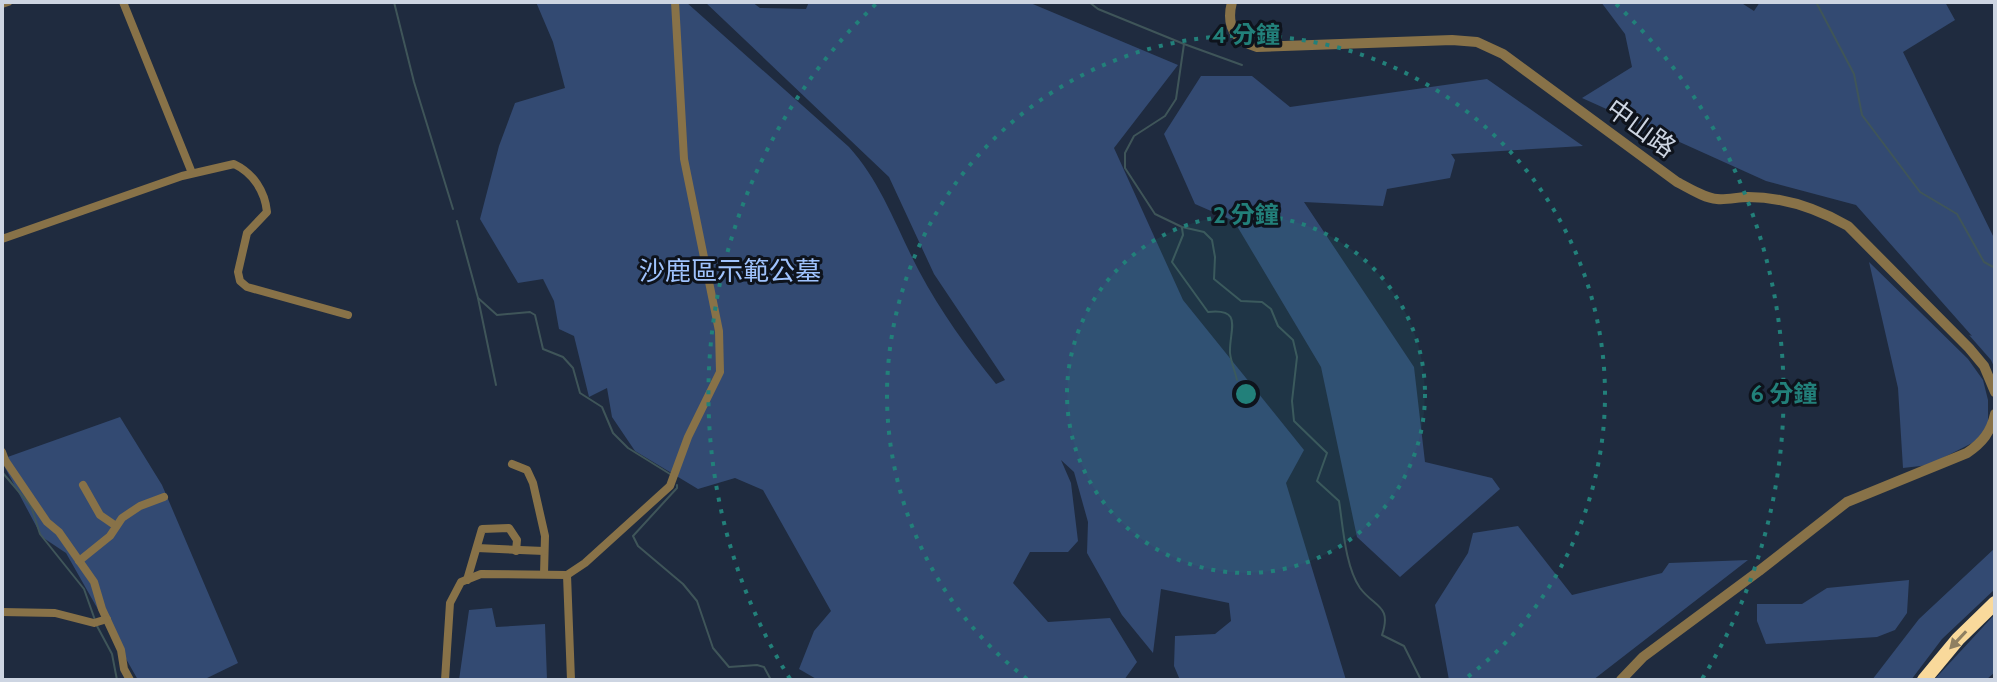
<svg xmlns="http://www.w3.org/2000/svg" width="1997" height="682" viewBox="0 0 1997 682" font-family="Cabin,'Noto Sans TC',sans-serif">
  <style>
    .green { fill: #334a72 }
    .lines { fill: none; stroke-linecap: round; stroke-linejoin: round }
    .stream { stroke: #3f5559; stroke-width: 2 }
    .minor { stroke: #887248; stroke-width: 8 }
    .tertiary { stroke: #887248; stroke-width: 10 }
    .motorway { stroke: #f9d99b; stroke-width: 14 }
    .oneway { fill: #8f8062 }
    .ring { fill: none; stroke: #22807a; stroke-width: 4; stroke-dasharray: 4 8 }
    .labels { text-anchor: middle; dominant-baseline: central; stroke-width: 6; stroke-linejoin: round; paint-order: stroke }
    .street-label { font-size: 26px; fill: #cdd5e2; stroke: #0e131c }
    .park-label { font-size: 26px; fill: #a0c3fd; stroke: #0e131c }
    .centre { fill: #22807a; stroke: #0e131c; stroke-width: 4 }
    .ring-label { font-size: 24px; text-anchor: middle; font-weight: bold; fill: #22807a; stroke: #0e131c; stroke-width: 6; stroke-linejoin: round; paint-order: stroke }
  </style>
  <rect width="100%" height="100%" fill="#1f2b3f"/>
  <!-- green -->
  <g class="green">
    <path d="M536 2H686L849 147C881 182 897 229 919 271 941 312 967 348 996 384L1005 380 934 274 889 177 705 2H752L760 8 806 9 809 2H1028L1178 65 1114 148 1183 300 1304 450 1286 483 1346 680H1180L1174 666 1175 636 1215 634 1231 621 1229 603 1161 589 1153 653 1122 615 1087 553 1088 522 1074 472 1061 460 1071 483 1078 541 1068 552H1030L1013 583 1048 622 1110 618 1137 662 1124 680H818L799 669 814 631 831 611 763 490 735 478 698 489 635 451 612 417 607 388 589 397 574 336 559 329 554 301 543 279 518 283 480 219 499 146 515 103 565 88 553 42Z"/>
    <path d="M1601 2H1740L1754 11 1760 2H1945L1955 20 1903 52 1995 240V369L1991 360 1969 335 1972 336 1856 205 1766 181 1582 98 1632 67 1625 34Z"/>
    <path d="M1201 76H1252L1290 107 1487 79 1583 146 1451 154 1455 160 1450 178 1387 189 1383 206 1304 202 1414 367 1425 462 1492 478 1500 489 1400 577 1357 537 1321 367 1234 221 1195 204 1164 134Z"/>
    <path d="M1869 262 1968 359 1983 380 1988 400V428L1978 440 1929 465 1903 468 1898 388Z"/>
    <path d="M120 417 162 485 238 663 203 680H138L66 553 42 537 2 462V459Z"/>
    <path d="M1518 526 1572 595 1662 573 1669 563 1748 560 1593 680H1449L1435 605 1468 553 1473 533Z"/>
    <path d="M1995 548V589L1942 639 1911 680H1872L1919 619Z"/>
    <path d="M1909 580 1907 613 1895 630 1877 637 1766 644 1757 621V604H1802L1827 588Z"/>
    <path d="M492 608 496 627 545 624 547 680H459L469 610Z"/>
    <path d="M1995 614V672L1986 680H1934Z"/>
  </g>
  <g class="lines">
    <!-- stream -->
    <g class="stream">
      <path d="M394 2 414 82 453 209"/>
      <path d="M1089 2 1098 9 1184 44 1176 99 1165 116 1134 136 1125 153V168L1155 214 1182 227 1204 232 1212 240 1215 257 1214 279 1241 301 1262 302 1271 309 1278 326 1293 340 1297 357 1292 401 1294 421 1327 453 1317 481 1339 501C1343 526 1345 566 1360 588 1375 608 1392 605 1382 635L1404 646 1421 680"/>
      <path d="M1816 2 1854 74 1862 115 1920 192 1957 214 1984 262 1995 268"/>
      <path d="M1184 44 1242 65"/>
      <path d="M457 221 478 298 496 385"/>
      <path d="M1182 228 1183 235 1172 262 1208 312C1244 308 1229 330 1230 353 1231 362 1235 371 1237 380"/>
      <path d="M478 298 497 315 530 312 535 315 543 349 563 357 573 368 580 393 602 407 613 433 628 448 670 474"/>
      <path d="M2 472 31 506 40 534 84 589 95 620"/>
      <path d="M677 485V488L633 536 638 546 683 584 697 601 713 648 729 667 757 665 764 667 771 680"/>
      <path d="M97 626 112 654 117 680"/>
    </g>
    <!-- minor -->
    <g class="minor">
      <path d="M123 2 192 173"/>
      <path d="M2 4 8 2"/>
      <path d="M2 239 182 176 234 164C253 173 265 191 267 212L247 233 238 272 240 281 247 287 348 315"/>
      <path d="M2 452 5 460 47 522 59 532 94 582 102 609 121 650 124 669 130 680"/>
      <path d="M512 464 527 470 533 483 545 536 544 574"/>
      <path d="M83 485 100 515 116 526"/>
      <path d="M477 548 544 551"/>
      <path d="M79 561 110 536 122 518 140 506 164 497"/>
      <path d="M467 580 482 529 509 528 517 540 516 551"/>
      <path d="M2 612 55 613 94 623 107 619"/>
      <path d="M445 680 450 603 461 582 481 574 567 575"/>
      <path d="M571 680 567 575 585 563 670 486 688 437 720 372 719 331 684 159 675 2"/>
    </g>
    <!-- tertiary -->
    <g class="tertiary">
      <path d="M1232 2C1226 25 1234 40 1257 47L1452 40 1477 42 1503 54 1677 182C1689 188 1704 198 1717 199 1727 200 1738 197 1748 197 1783 197 1818 209 1848 226L1969 348 1984 366 1995 392"/>
      <path d="M1621 680 1643 657 1759 571 1847 502 1967 453C1982 443 1991 432 1995 414"/>
    </g>
    <!-- motorway -->
    <path class="motorway" d="M1924 680 1958 639 1995 603"/>
  </g>
  <!-- one-way arrows -->
  <defs><path id="oneway-solid" d="M-6-.8H1V-3.2L6.5 0L1 3.2V.8H-6Z" transform="scale(2)"/></defs>
  <use class="oneway" href="#oneway-solid" transform="translate(1958 640) rotate(133)"/>
  <!-- distance rings -->
  <circle cx="1246" cy="394" r="179" fill="#22807a" fill-opacity=".12"/>
  <g class="ring">
    <circle cx="1246" cy="394" r="179"/>
    <path d="M1027 679A359 359 0 1 1 1465 679"/>
    <path d="M790 679A538 538 0 0 1 876 4M1616 4A538 538 0 0 1 1702 679"/>
  </g>
  <g class="labels">
    <!-- street labels -->
    <g class="street-label">
      <text transform="translate(1641 128) rotate(36)">中山路</text>
    </g>
    <!-- park labels -->
    <g class="park-label">
      <text x="730" y="271">沙鹿區示範公墓</text>
    </g>
  </g>
  <circle cx="1246" cy="394" r="12" class="centre"/>
  <g class="ring-label">
    <text x="1246" y="43">4 分鐘</text>
    <text x="1246" y="223">2 分鐘</text>
    <text x="1784" y="402">6 分鐘</text>
  </g>
  <!-- border -->
  <rect width="1997" height="682" fill="none" stroke="#cdd5e2" stroke-width="8"/>
</svg>
